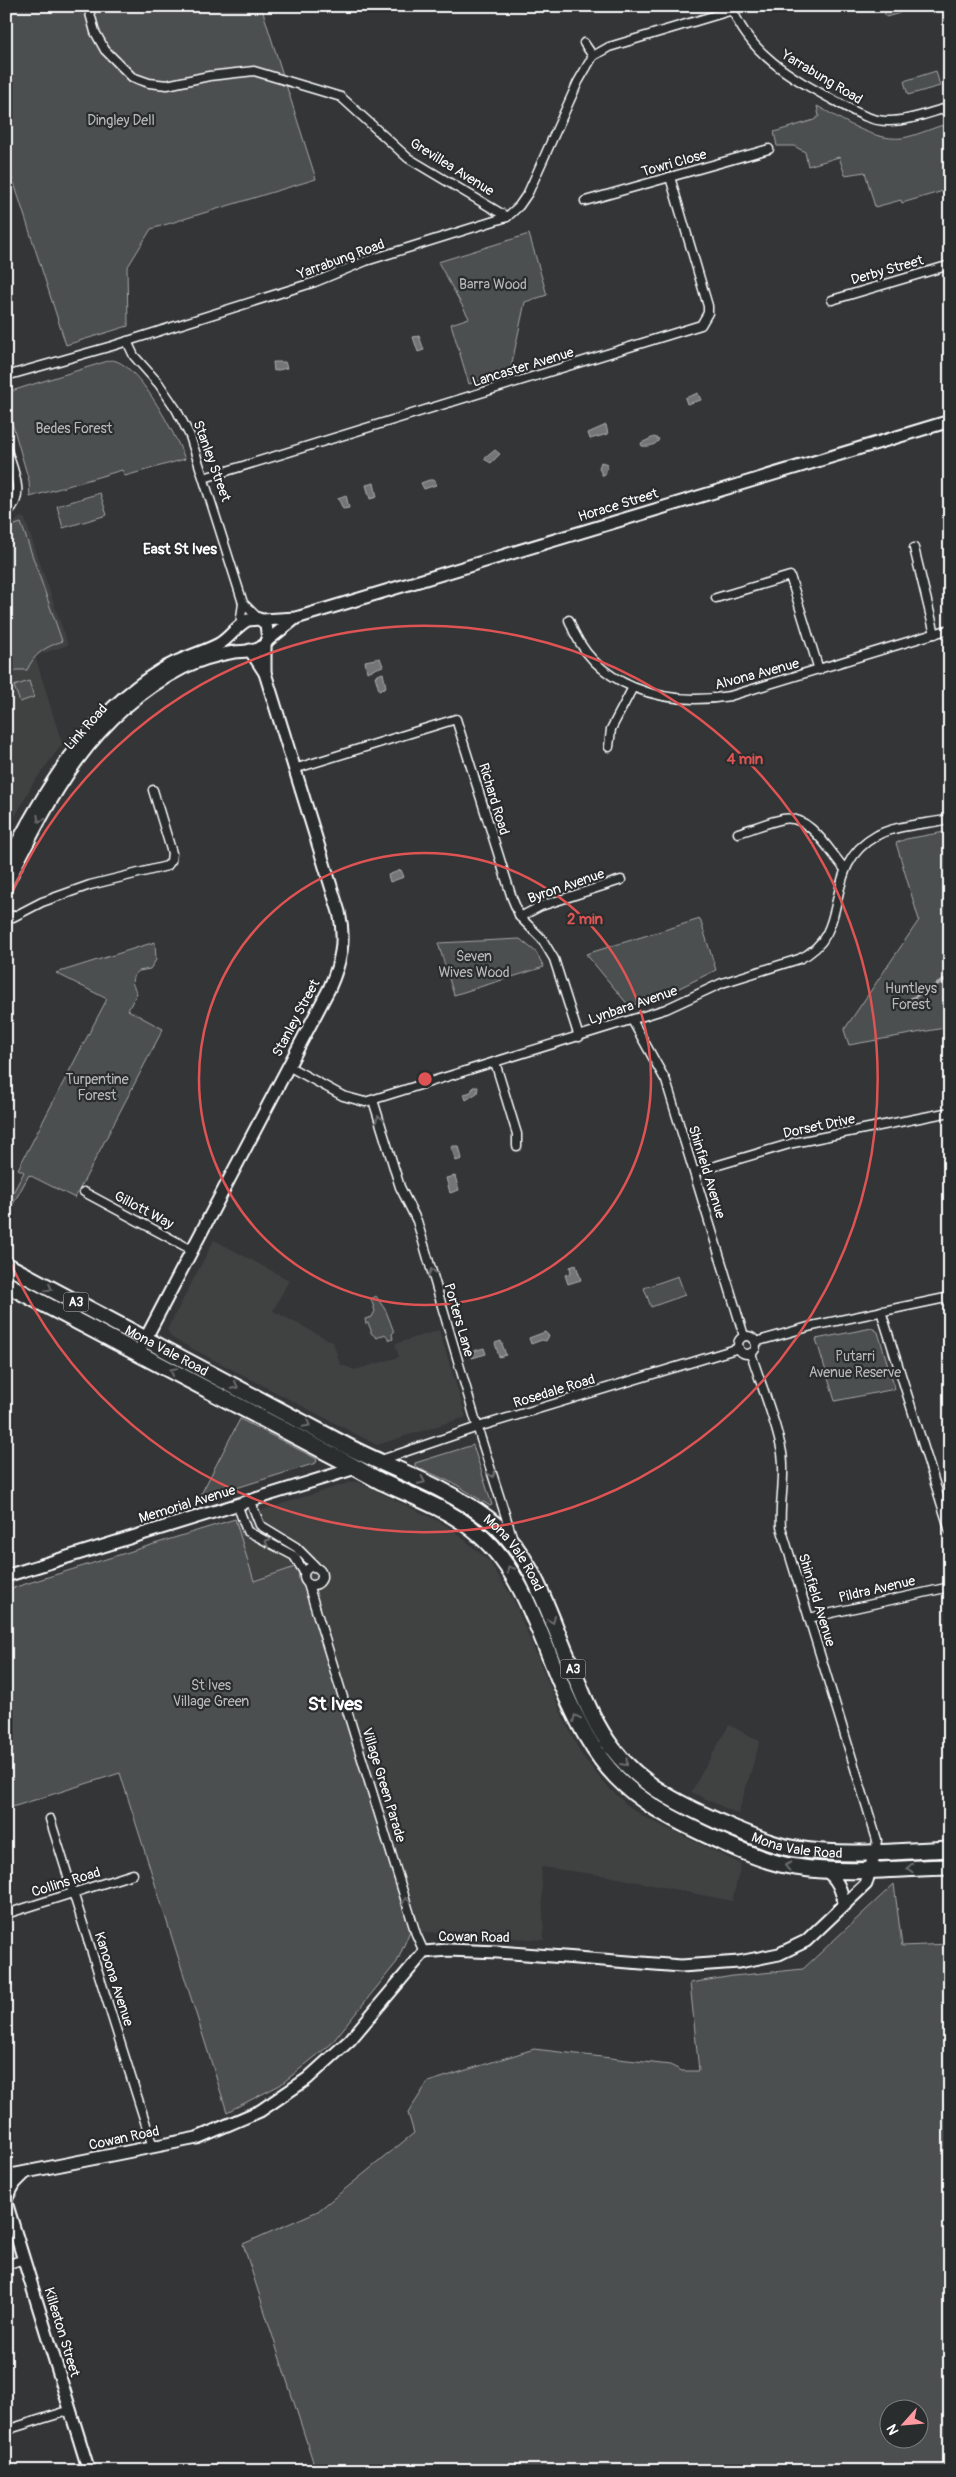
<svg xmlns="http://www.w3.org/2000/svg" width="956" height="2477" viewBox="0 0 956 2477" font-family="Pangolin,sans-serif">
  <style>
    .built { fill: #404243 }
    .green { fill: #4c4f50; stroke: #a6a7a8; fill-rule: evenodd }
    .water { fill: #737576; stroke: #abacad }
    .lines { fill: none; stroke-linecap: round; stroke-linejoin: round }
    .stream { stroke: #abacad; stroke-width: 3 }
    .street-casing { stroke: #fff; stroke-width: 11 }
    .secondary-casing { stroke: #fff; stroke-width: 15 }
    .highway-casing { stroke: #fff; stroke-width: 19 }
    .street { stroke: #2a2d2e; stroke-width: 8 }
    .secondary { stroke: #2a2d2e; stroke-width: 11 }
    .highway { stroke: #2a2d2e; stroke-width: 15 }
    .oneway { stroke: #6a6c6d }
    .ring { fill: none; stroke: #de5353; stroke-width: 2.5 }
    .labels { text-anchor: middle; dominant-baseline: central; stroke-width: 4.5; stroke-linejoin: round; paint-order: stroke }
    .shield { fill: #2a2d2e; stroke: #bfc0c0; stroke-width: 1 }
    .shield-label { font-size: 12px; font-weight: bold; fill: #fff }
    .street-label { font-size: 14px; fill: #fff; stroke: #2a2d2e }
    .park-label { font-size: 14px; fill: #b7b9b9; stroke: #2a2d2e }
    .neighbourhood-label { font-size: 15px; font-weight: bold; fill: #fff; stroke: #2a2d2e }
    .district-label { font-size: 19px; font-weight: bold; fill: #fff; stroke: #2a2d2e }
    .centre { fill: #de5353; stroke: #2a2d2e; stroke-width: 2.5 }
    .ring-label { font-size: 15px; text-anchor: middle; font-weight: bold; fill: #de5353; stroke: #2a2d2e; stroke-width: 4.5; stroke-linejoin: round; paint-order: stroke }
  </style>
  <rect width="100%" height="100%" fill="#333536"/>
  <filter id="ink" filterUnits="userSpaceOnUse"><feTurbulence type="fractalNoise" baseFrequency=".02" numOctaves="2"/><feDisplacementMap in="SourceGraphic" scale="10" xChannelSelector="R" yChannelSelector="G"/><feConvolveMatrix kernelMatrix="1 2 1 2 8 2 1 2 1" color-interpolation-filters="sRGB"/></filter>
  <g filter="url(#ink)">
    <!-- built -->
    <g class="built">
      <path d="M21 517 25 519 68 645 35 656 62 744 32 785 6 834V528Z"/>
      <path d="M214 1240 289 1280 273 1311 333 1342 340 1364 355 1370 399 1357 395 1344 439 1330 466 1417 377 1445 172 1338 167 1330 169 1326Z"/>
      <path d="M351 1482H358L440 1522 452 1529 489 1561 512 1597 563 1717 581 1754 602 1781 626 1804 644 1817 741 1864 732 1901 608 1876 541 1867 544 1940 410 1931 298 1567 254 1581 235 1519Z"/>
      <path d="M729 1725 760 1741 738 1814 691 1792Z"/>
    </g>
    <!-- green -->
    <g class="green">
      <path d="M6 6H261L316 179 151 229 127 268 128 326 66 345 6 158Z"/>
      <path d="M882 6H898L900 13 886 17Z"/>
      <path d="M936 71 940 86 908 95 904 81Z"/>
      <path d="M817 106C842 119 872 141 902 138 915 136 930 129 943 125L950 146V189L902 203 901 200 875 207 865 172 845 175 839 157 808 166 805 152 794 146H777L774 132 814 120 819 116Z"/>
      <path d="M529 234 547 295 525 302 510 372 469 384 451 324 469 318 438 262Z"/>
      <path d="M111 360C138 361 176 436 185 459L125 476 122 470 30 497 29 481 6 402 8 392Z"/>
      <path d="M100 493 107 515 63 528 57 506Z"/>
      <path d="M21 523 62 641C44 648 35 653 27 670H17L6 675V528Z"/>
      <path d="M29 681 34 697 20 702 14 686Z"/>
      <path d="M950 831V1003L945 1005 950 1027 849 1045 844 1030 919 920 896 843 906 839Z"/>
      <path d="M700 919 716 970 663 996 629 1006 586 954Z"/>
      <path d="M520 939 536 952 544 967 454 995 438 943Z"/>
      <path d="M155 942 156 960 150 969 139 971C129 978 132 984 137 993L128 1010 163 1029 75 1198 29 1175 6 1217V1206L24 1172 18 1169 107 999 56 973Z"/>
      <path d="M678 1276 685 1295 651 1307 644 1288Z"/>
      <path d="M376 1296 386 1311 394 1332 392 1334 393 1339 390 1340 385 1334 377 1338 371 1333V1330L368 1323 366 1324 365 1319 372 1317 375 1311 371 1299Z"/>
      <path d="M872 1328 878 1332 895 1389 835 1401 816 1339Z"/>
      <path d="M240 1419 317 1459 316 1463 198 1500Z"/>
      <path d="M473 1445 492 1505 490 1506 457 1485 415 1466V1463Z"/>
      <path d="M235 1519 254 1581 298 1566 410 1931 397 1962 331 2044 280 2085 227 2112 120 1773 6 1809V1590Z"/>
      <path d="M894 1884 902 1946 950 1944V2471H316L243 2244 318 2211 414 2133 408 2113 428 2082 534 2049 670 2065 682 2071H699L690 1983 733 1976 803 1969ZM888 2410H918V2440H888Z"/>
    </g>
    <!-- water -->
    <g class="water">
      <path d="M419 336 424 350 418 352 413 337Z"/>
      <path d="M273 362H285L287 368 274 371Z"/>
      <path d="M698 393 701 400 687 404 685 398Z"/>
      <path d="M606 425 608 434 590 439 588 433Z"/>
      <path d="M654 437 659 439C657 445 649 447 642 446L641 443Z"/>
      <path d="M495 450 500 454 491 463 484 459Z"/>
      <path d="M601 462 608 464 605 475H602L599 468Z"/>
      <path d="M429 480H435L436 485 424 489 421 483Z"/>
      <path d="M374 483 377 497 370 499 366 485Z"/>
      <path d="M346 495 349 508 343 509 338 498Z"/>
      <path d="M380 658 383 666 367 672 365 661Z"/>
      <path d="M383 673 386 687 379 690 375 676Z"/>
      <path d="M401 870 404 877 390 882 388 875Z"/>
      <path d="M473 1087H478L477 1093 466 1100 464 1094 471 1092Z"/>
      <path d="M454 1146H459L462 1159 456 1161 451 1147Z"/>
      <path d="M455 1176 459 1190 450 1193 446 1178Z"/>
      <path d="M576 1265 581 1280 568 1284 565 1275 571 1273 570 1267Z"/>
      <path d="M545 1332 549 1336 546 1341 542 1340 531 1344 529 1338Z"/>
      <path d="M501 1341 506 1355 499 1357 495 1343Z"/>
      <path d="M484 1348 486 1354 472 1358 470 1352Z"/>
    </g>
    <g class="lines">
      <!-- stream -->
      <path class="stream" d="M902 1004 950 977"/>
      <!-- street casing -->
      <g class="street-casing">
        <g id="street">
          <path d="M88 6 95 32 105 50 132 77 149 83 167 85 209 76 254 71 341 97 408 158 507 217"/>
          <path d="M731 6C749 54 791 77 833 100 851 109 869 122 890 121 910 121 931 112 950 107"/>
          <path d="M584 43 593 56"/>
          <path d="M585 201 769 149"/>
          <path d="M832 300 950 265"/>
          <path d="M127 341 134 356 159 384 176 409 190 436 243 603 259 619"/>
          <path d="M6 376 112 346 315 282 366 261 507 217 519 206 528 193 578 82 593 56 609 47 733 10"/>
          <path d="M6 447C12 468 28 497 6 513"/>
          <path d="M204 478 701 325 708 313V306L670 177"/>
          <path d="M914 548 935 634"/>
          <path d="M716 598 790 576 819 670"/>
          <path d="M569 620C593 688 666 707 730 696L950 629"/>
          <path d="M240 625 243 603"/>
          <path d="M609 747 611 729 632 689"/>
          <path d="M294 769 456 719 512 898 520 917 542 939 554 959 579 1037"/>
          <path d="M738 833C752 829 768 822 783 819 810 814 829 851 844 868"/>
          <path d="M6 914 13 917 42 902 90 885 167 866 171 861 172 853 153 790"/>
          <path d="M520 917 541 906 621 880"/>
          <path d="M632 1020 666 1081 744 1336"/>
          <path d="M495 1062 517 1134V1146"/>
          <path d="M288 1066 343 1096 365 1102 666 1009 722 983 799 959C855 934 819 867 876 836 895 825 928 824 950 819"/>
          <path d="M373 1100 400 1187 417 1221 481 1439 512 1536"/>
          <path d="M695 1172 793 1143 950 1112"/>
          <path d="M84 1192 192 1250"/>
          <path d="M881 1311 950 1531"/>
          <circle cx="747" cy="1345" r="9"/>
          <path d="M755 1342 812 1326 950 1297"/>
          <path d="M751 1353C760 1383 777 1423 782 1453 786 1478 779 1502 781 1527L877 1840 875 1852"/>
          <path d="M381 1460 478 1427 739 1348"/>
          <path d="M250 1500 260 1525 296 1547 315 1566"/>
          <path d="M237 1504 247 1531 294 1556 304 1572"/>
          <circle cx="313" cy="1576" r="9"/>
          <path d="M308 1584 416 1934 424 1952"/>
          <path d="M809 1618 950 1587"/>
          <path d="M50 1819 153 2147"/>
          <path d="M6 1914 133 1874"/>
          <path d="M6 2265 24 2259"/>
          <path d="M6 2430 71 2410"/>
        </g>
      </g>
      <!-- secondary casing -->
      <g class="secondary-casing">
        <g id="secondary">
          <path d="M263 620 296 618 950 421"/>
          <path d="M268 640 296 618"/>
          <path d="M265 644V673"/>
          <path d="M6 864C44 789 88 715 161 670 179 658 200 654 219 644 231 637 237 625 248 620L259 619 266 624 268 640C266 643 264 646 260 648 253 652 242 651 234 652 217 655 199 660 183 668 91 715 50 798 6 886"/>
          <path d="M138 1353 329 989C341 962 346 940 339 912L265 673 250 650"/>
          <path d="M6 1576 359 1467"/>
          <path d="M824 1870C838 1878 841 1890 845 1905"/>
          <path d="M6 2176 197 2138 260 2111 307 2079 350 2040 424 1952 448 1950 498 1952 681 1966 739 1962 779 1954 806 1941 866 1884 875 1852"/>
          <path d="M6 2199 15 2183 25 2173"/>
          <path d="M6 2202 89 2471"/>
        </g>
      </g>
      <!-- highway casing -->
      <g class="highway-casing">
        <g id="highway">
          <path id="s1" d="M6 1265C119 1325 232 1385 345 1445 392 1470 444 1485 487 1518 530 1550 546 1606 566 1654 580 1686 591 1721 613 1749 643 1789 690 1809 735 1829 755 1837 775 1846 796 1849 846 1857 899 1851 950 1849"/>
          <path d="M6 1284C114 1341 222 1398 330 1454 348 1463 365 1473 382 1482 412 1496 445 1508 471 1528 520 1565 536 1625 559 1679 598 1771 622 1796 713 1838 740 1850 767 1863 796 1867 846 1875 900 1868 950 1867"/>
        </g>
      </g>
      <!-- street -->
      <use href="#street" class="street"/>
      <!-- secondary -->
      <use href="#secondary" class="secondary"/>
      <!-- highway -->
      <use href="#highway" class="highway"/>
    </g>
    <!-- one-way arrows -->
    <defs><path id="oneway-chevron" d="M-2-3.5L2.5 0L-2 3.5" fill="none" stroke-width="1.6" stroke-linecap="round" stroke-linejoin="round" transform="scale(1.25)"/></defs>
    <g class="oneway">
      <use href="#oneway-chevron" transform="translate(40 819) rotate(118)"/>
      <use href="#oneway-chevron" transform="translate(379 1119) rotate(-108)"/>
      <use href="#oneway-chevron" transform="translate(432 1272) rotate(-106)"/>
      <use href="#oneway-chevron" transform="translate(49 1288) rotate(28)"/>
      <use href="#oneway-chevron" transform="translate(173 1371) rotate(-152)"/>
      <use href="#oneway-chevron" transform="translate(235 1386) rotate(28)"/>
      <use href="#oneway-chevron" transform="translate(307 1424) rotate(28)"/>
      <use href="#oneway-chevron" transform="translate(492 1474) rotate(72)"/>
      <use href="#oneway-chevron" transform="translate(422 1481) rotate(26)"/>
      <use href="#oneway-chevron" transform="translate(268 1542) rotate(-152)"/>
      <use href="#oneway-chevron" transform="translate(510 1569) rotate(-123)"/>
      <use href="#oneway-chevron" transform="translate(552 1620) rotate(67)"/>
      <use href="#oneway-chevron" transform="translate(576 1718) rotate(-115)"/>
      <use href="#oneway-chevron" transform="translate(625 1763) rotate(48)"/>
      <use href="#oneway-chevron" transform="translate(788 1866) rotate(-167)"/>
      <use href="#oneway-chevron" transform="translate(910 1868) rotate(179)"/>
      <use href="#oneway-chevron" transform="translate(406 1901) rotate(-106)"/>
    </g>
  </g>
  <!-- distance rings -->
  <g class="ring">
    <circle cx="425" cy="1079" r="226"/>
    <path d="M6 906A453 453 0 1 1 6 1252"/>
  </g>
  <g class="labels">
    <!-- shield labels -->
    <g class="shield">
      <rect x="63.5" y="1292.5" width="25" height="19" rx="4"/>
      <rect x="560.5" y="1659.5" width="25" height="19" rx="4"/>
    </g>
    <g class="shield-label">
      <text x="76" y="1302">A3</text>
      <text x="573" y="1669">A3</text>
    </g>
    <!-- street labels -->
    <g class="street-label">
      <text transform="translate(822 77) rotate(31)">Yarrabung Road</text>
      <text transform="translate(674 163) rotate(-16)">Towri Close</text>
      <text transform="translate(452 167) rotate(32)">Grevillea Avenue</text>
      <text transform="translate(341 259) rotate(-20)">Yarrabung Road</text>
      <text transform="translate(887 270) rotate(-16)">Derby Street</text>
      <text transform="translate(523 367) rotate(-17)">Lancaster Avenue</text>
      <text transform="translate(212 461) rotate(70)">Stanley Street</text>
      <text transform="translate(618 505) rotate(-17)">Horace Street</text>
      <text transform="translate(757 674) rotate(-15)">Alvona Avenue</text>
      <text transform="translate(86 727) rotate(-48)">Link Road</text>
      <text transform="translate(494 799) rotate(73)">Richard Road</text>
      <text transform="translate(566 886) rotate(-19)">Byron Avenue</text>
      <text transform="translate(633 1005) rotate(-19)">Lynbara Avenue</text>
      <text transform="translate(296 1018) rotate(-62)">Stanley Street</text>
      <text transform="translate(819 1126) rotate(-12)">Dorset Drive</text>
      <text transform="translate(707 1172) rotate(73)">Shinfield Avenue</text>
      <text transform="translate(144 1210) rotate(28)">Gillott Way</text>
      <text transform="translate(459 1320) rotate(74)">Porters Lane</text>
      <text stroke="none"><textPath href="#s1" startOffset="182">Mona Vale Road</textPath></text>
      <text transform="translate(554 1391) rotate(-17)">Rosedale Road</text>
      <text transform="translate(187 1504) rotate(-17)">Memorial Avenue</text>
      <text stroke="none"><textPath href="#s1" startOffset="588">Mona Vale Road</textPath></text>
      <text transform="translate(877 1589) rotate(-13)">Pildra Avenue</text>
      <text transform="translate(817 1600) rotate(73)">Shinfield Avenue</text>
      <text transform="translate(384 1785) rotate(73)">Village Green Parade</text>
      <text stroke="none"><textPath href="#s1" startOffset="1022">Mona Vale Road</textPath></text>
      <text transform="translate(66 1882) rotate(-17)">Collins Road</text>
      <text transform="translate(474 1937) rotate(1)">Cowan Road</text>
      <text transform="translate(114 1979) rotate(72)">Kanoona Avenue</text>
      <text transform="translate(124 2138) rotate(-12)">Cowan Road</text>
      <text transform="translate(62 2332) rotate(73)">Killeaton Street</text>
    </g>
    <!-- park labels -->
    <g class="park-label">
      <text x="121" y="120">Dingley Dell</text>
      <text x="493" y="284">Barra Wood</text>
      <text x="74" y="428">Bedes Forest</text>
      <text x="474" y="956">Seven<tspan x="474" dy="16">Wives Wood</tspan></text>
      <text x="911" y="988">Huntleys<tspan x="911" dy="16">Forest</tspan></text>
      <text x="97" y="1079">Turpentine<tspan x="97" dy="16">Forest</tspan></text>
      <text x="855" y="1356">Putarri<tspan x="855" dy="16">Avenue Reserve</tspan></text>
      <text x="211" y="1685">St Ives<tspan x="211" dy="16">Village Green</tspan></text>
    </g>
    <!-- neighbourhood labels -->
    <g class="neighbourhood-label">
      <text x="180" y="549">East St Ives</text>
    </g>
    <!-- district labels -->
    <g class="district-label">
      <text x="335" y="1704">St Ives</text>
    </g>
  </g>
  <circle cx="425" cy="1079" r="8" class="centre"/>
  <g class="ring-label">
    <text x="745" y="764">4 min</text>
    <text x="585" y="924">2 min</text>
  </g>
  <!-- margin -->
  <rect width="956" height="2477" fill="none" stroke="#2a2d2e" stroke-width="25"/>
  <rect x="12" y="12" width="931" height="2452" fill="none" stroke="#fff" stroke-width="2" filter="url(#ink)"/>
  <!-- north arrow -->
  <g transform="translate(904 2424) rotate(243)"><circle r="24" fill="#2a2d2e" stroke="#7f8182"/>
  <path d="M0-4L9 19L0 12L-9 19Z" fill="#ff9aa2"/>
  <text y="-8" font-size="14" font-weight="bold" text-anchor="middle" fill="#ffffff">N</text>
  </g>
</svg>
